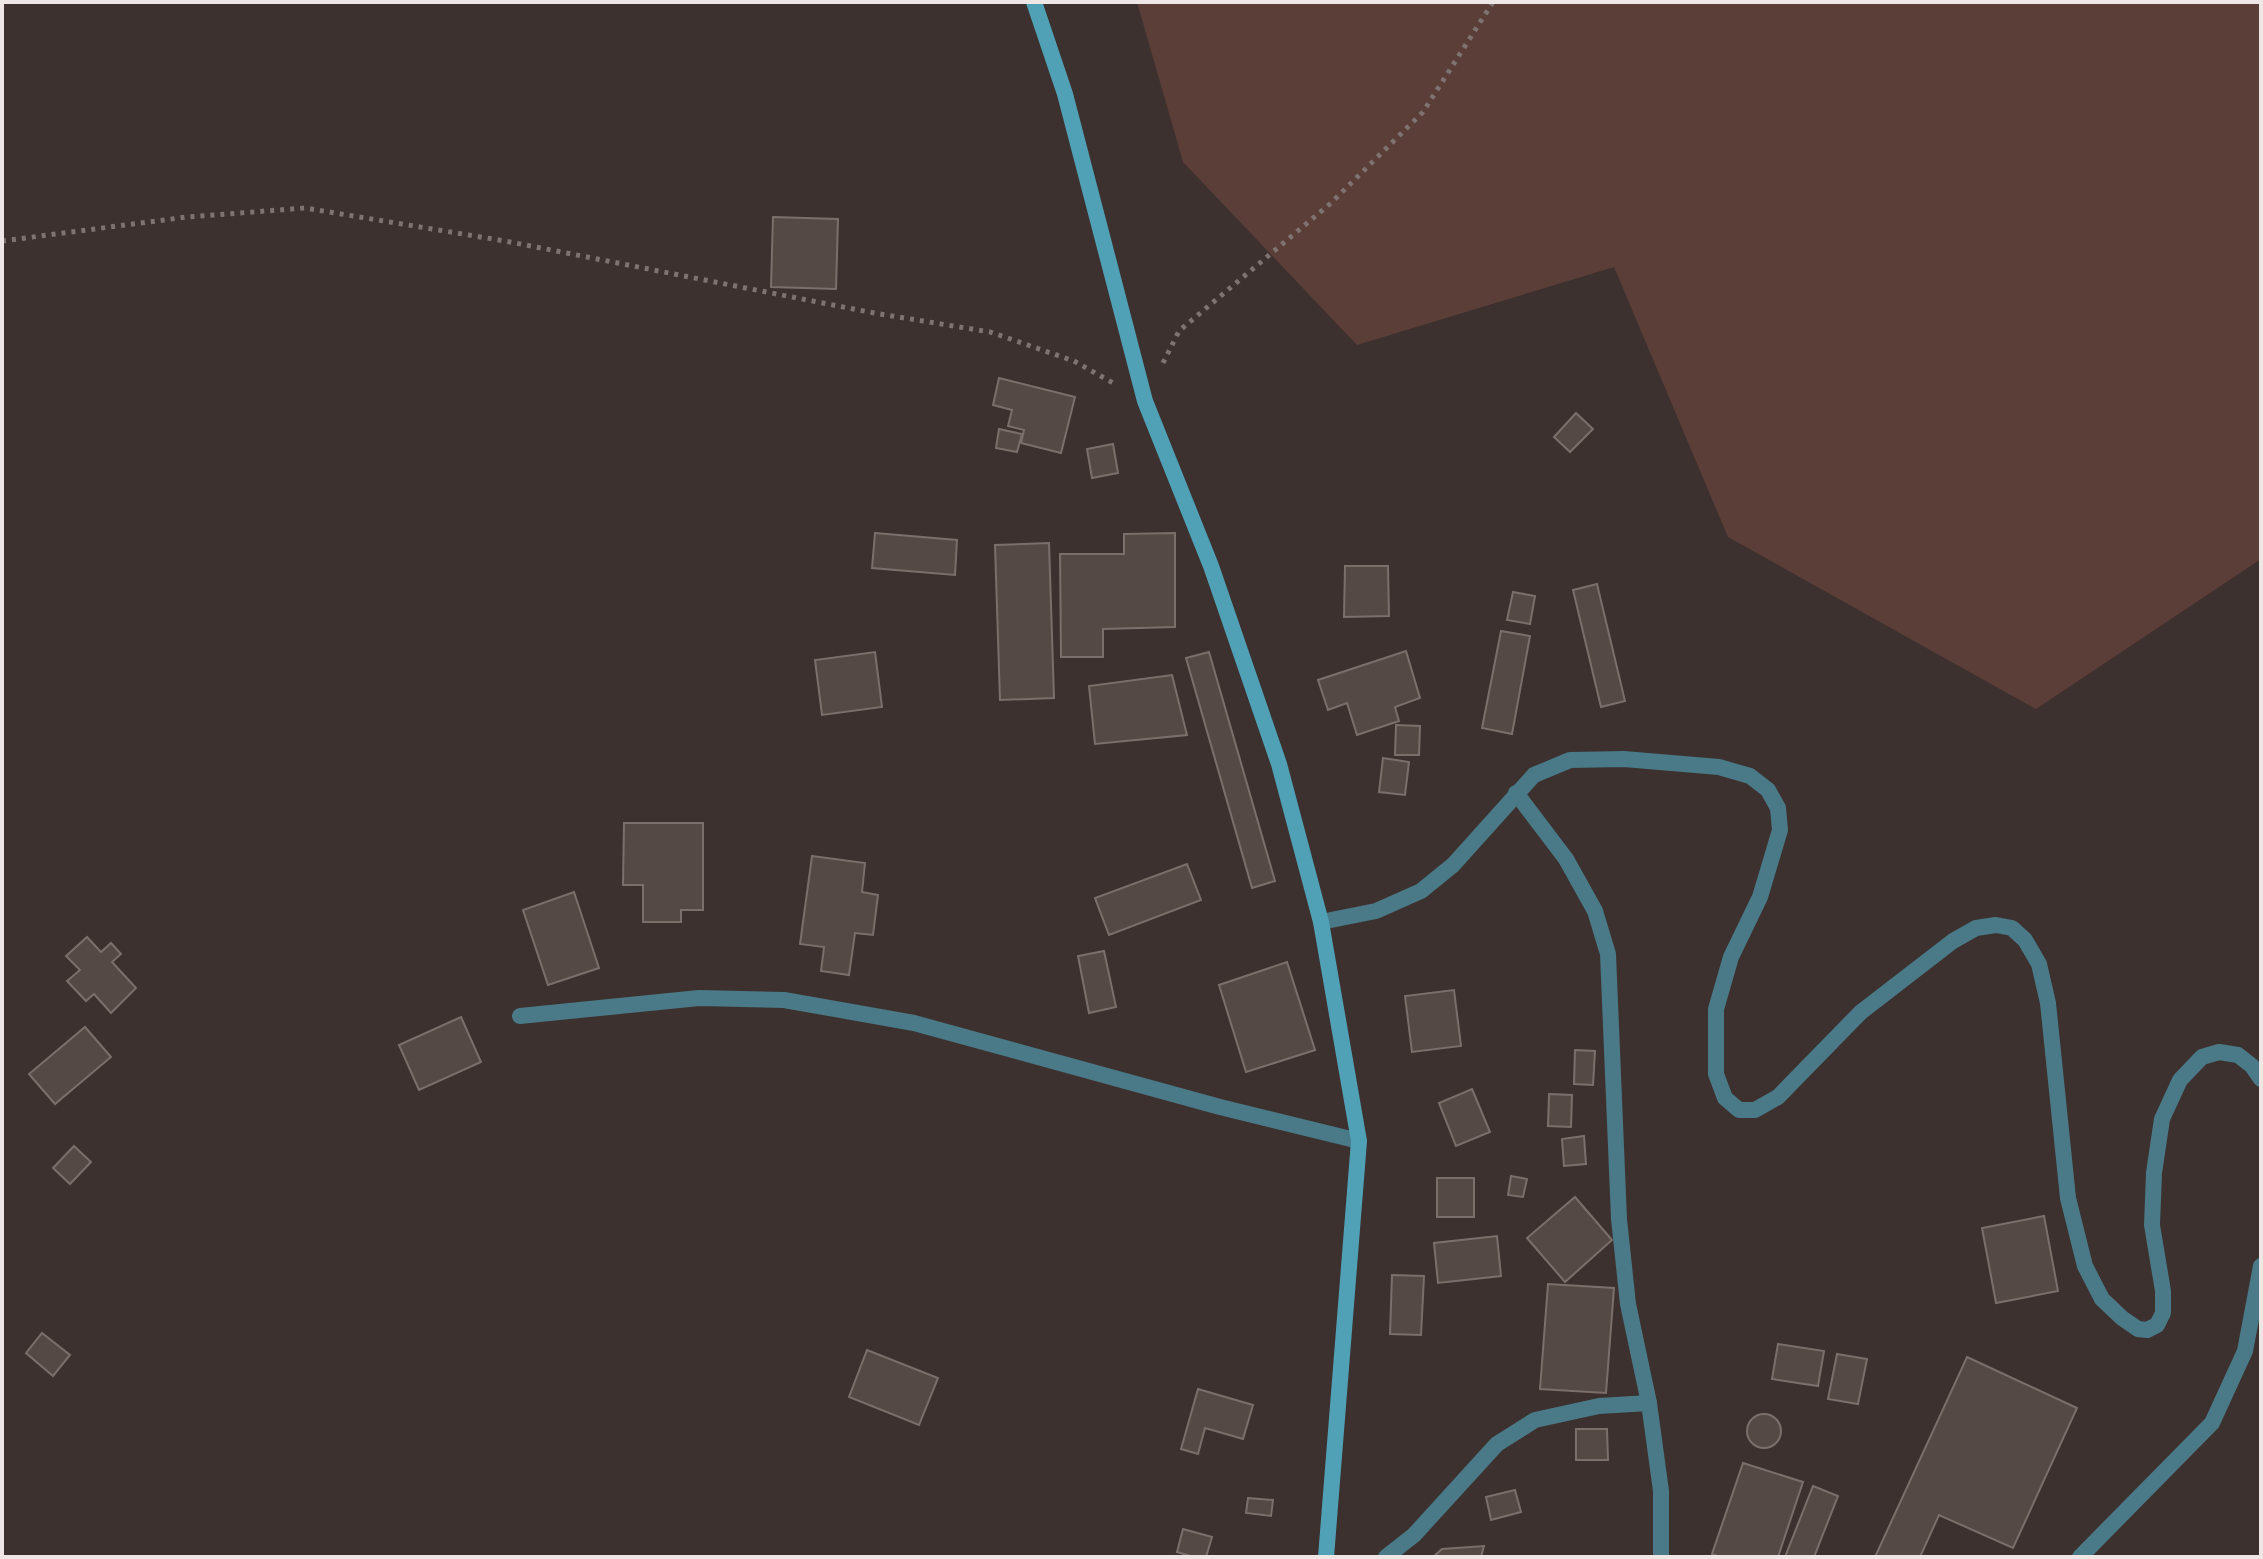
<svg xmlns="http://www.w3.org/2000/svg" width="2263" height="1559" viewBox="0 0 2263 1559" font-family="'Golos Text',sans-serif">
  <style>
    .green { fill: #5c3e38 }
    .building { fill: #554946; stroke: #7b6f6c; stroke-width: 2 }
    .lines { fill: none; stroke-linecap: round; stroke-linejoin: round }
    .path { stroke: #7d7371; stroke-width: 5; stroke-dasharray: 4 6; stroke-linecap: butt }
    .lane { stroke: #4a7987; stroke-width: 16 }
    .street { stroke: #4a7987; stroke-width: 16 }
    .secondary { stroke: #50a0b6; stroke-width: 16 }
  </style>
  <rect width="100%" height="100%" fill="#3c312e"/>
  <!-- green -->
  <path class="green" d="M1137 2H2261V559L2036 709 1728 537 1614 267 1357 345 1183 162Z"/>
  <!-- building -->
  <g class="building">
    <path d="M773 217 838 219 836 289 771 287Z"/>
    <path d="M999 378 1075 397 1061 453 1021 443 1024 430 1008 426 1012 410 993 405Z"/>
    <path d="M1576 413 1593 429 1570 452 1554 437Z"/>
    <path d="M999 429 1022 434 1017 452 996 448Z"/>
    <path d="M1113 444 1118 473 1092 478 1087 449Z"/>
    <path d="M875 533 957 540 955 575 872 568Z"/>
    <path d="M1175 533V627L1103 629V657H1061L1060 554H1124V534Z"/>
    <path d="M1049 543 1054 698 1000 700 995 545Z"/>
    <path d="M1345 566H1388L1389 616 1344 617Z"/>
    <path d="M1597 584 1625 701 1601 707 1573 590Z"/>
    <path d="M1513 592 1535 596 1530 624 1507 620Z"/>
    <path d="M1501 631 1530 636 1512 734 1482 728Z"/>
    <path d="M1406 651 1420 698 1395 707 1399 721 1357 735 1347 703 1328 710 1318 680Z"/>
    <path d="M875 652 882 707 822 715 815 660Z"/>
    <path d="M1209 652 1275 881 1252 888 1186 658Z"/>
    <path d="M1172 675 1187 735 1095 744 1089 686Z"/>
    <path d="M1396 725 1420 726 1419 755H1395Z"/>
    <path d="M1383 758 1409 762 1405 795 1379 792Z"/>
    <path d="M624 823H703V910H681V922H643V885H623Z"/>
    <path d="M812 856 865 863 862 892 878 895 873 935 855 933 849 975 821 971 824 947 800 944Z"/>
    <path d="M1187 864 1201 900 1109 935 1095 898Z"/>
    <path d="M574 892 599 968 548 985 523 910Z"/>
    <path d="M87 937 101 952 111 943 121 954 112 962 136 988 111 1013 94 994 86 1001 67 981 80 970 66 956Z"/>
    <path d="M1104 951 1116 1007 1089 1013 1078 956Z"/>
    <path d="M1287 962 1315 1050 1246 1072 1219 985Z"/>
    <path d="M1454 990 1461 1046 1412 1052 1405 996Z"/>
    <path d="M461 1017 481 1062 419 1090 399 1045Z"/>
    <path d="M85 1027 111 1057 55 1104 29 1074Z"/>
    <path d="M1575 1050 1595 1051 1593 1085 1574 1084Z"/>
    <path d="M1472 1089 1490 1132 1456 1146 1439 1103Z"/>
    <path d="M1549 1094 1572 1095 1571 1127 1548 1126Z"/>
    <path d="M1584 1136 1586 1164 1564 1166 1562 1139Z"/>
    <path d="M74 1146 91 1162 70 1184 53 1168Z"/>
    <path d="M1511 1176 1527 1179 1523 1197 1508 1195Z"/>
    <rect x="1437" y="1178" width="37" height="39"/>
    <path d="M1575 1197 1612 1240 1565 1282 1527 1238Z"/>
    <path d="M2044 1216 2058 1291 1996 1303 1982 1228Z"/>
    <path d="M1497 1236 1501 1276 1438 1283 1434 1243Z"/>
    <path d="M1392 1275 1424 1276 1421 1335 1390 1334Z"/>
    <path d="M1548 1284 1614 1288 1606 1393 1540 1389Z"/>
    <path d="M42 1333 70 1355 53 1376 26 1353Z"/>
    <path d="M1778 1344 1824 1351 1818 1386 1772 1379Z"/>
    <path d="M867 1350 938 1378 919 1425 849 1397Z"/>
    <path d="M1837 1354 1867 1359 1858 1404 1828 1399Z"/>
    <path d="M1967 1357 2077 1408 2013 1548 1939 1515 1920 1557H1875Z"/>
    <path d="M1198 1389 1253 1405 1243 1439 1205 1428 1198 1454 1181 1449Z"/>
    <circle cx="1764" cy="1431" r="17"/>
    <path d="M1576 1429H1607L1608 1460H1576Z"/>
    <path d="M1743 1463 1803 1482 1778 1557H1720L1712 1554Z"/>
    <path d="M1813 1486 1838 1496 1814 1557H1785Z"/>
    <path d="M1515 1490 1521 1512 1491 1520 1486 1497Z"/>
    <path d="M1248 1498 1273 1500 1271 1516 1246 1513Z"/>
    <path d="M1183 1529 1212 1537 1206 1557H1194L1177 1552Z"/>
    <path d="M1484 1546 1481 1557H1433L1442 1549Z"/>
  </g>
  <g class="lines">
    <!-- path -->
    <g class="path">
      <path d="M2 241 187 217 305 208 505 241 874 313 990 332 1074 361 1113 383"/>
      <path d="M1163 363 1179 331 1331 203 1423 112 1493 2"/>
    </g>
    <!-- lane -->
    <g class="lane">
      <path d="M1516 793 1566 859 1595 911 1608 954 1619 1219 1628 1304 1649 1403 1661 1491V1557"/>
      <path d="M1321 922 1376 911 1421 891 1453 865 1534 775 1570 760 1624 759 1719 767 1750 776 1768 790 1778 808 1780 830 1760 897 1731 957 1716 1009V1074L1725 1098 1739 1110H1755L1778 1097 1861 1012 1953 941 1976 928 1996 925 2012 928 2025 940 2039 964 2048 1003 2068 1198 2085 1266 2102 1299 2122 1318 2138 1329 2147 1330 2157 1325 2163 1313V1291L2152 1225 2154 1173 2162 1119 2180 1080 2202 1057 2219 1052 2238 1055 2252 1066 2261 1079"/>
      <path d="M1386 1557 1414 1535 1497 1444 1535 1420 1599 1406 1649 1403"/>
      <path d="M2080 1557 2212 1423 2245 1351 2261 1266"/>
    </g>
    <!-- street -->
    <path class="street" d="M520 1016 699 998 784 1000 914 1023 1220 1107 1359 1141"/>
    <!-- secondary -->
    <path class="secondary" d="M1034 2 1065 94 1145 401 1211 566 1279 764 1321 922 1359 1141 1326 1557"/>
  </g>
  <!-- border -->
  <rect width="2263" height="1559" fill="none" stroke="#eee7e5" stroke-width="8"/>
</svg>
